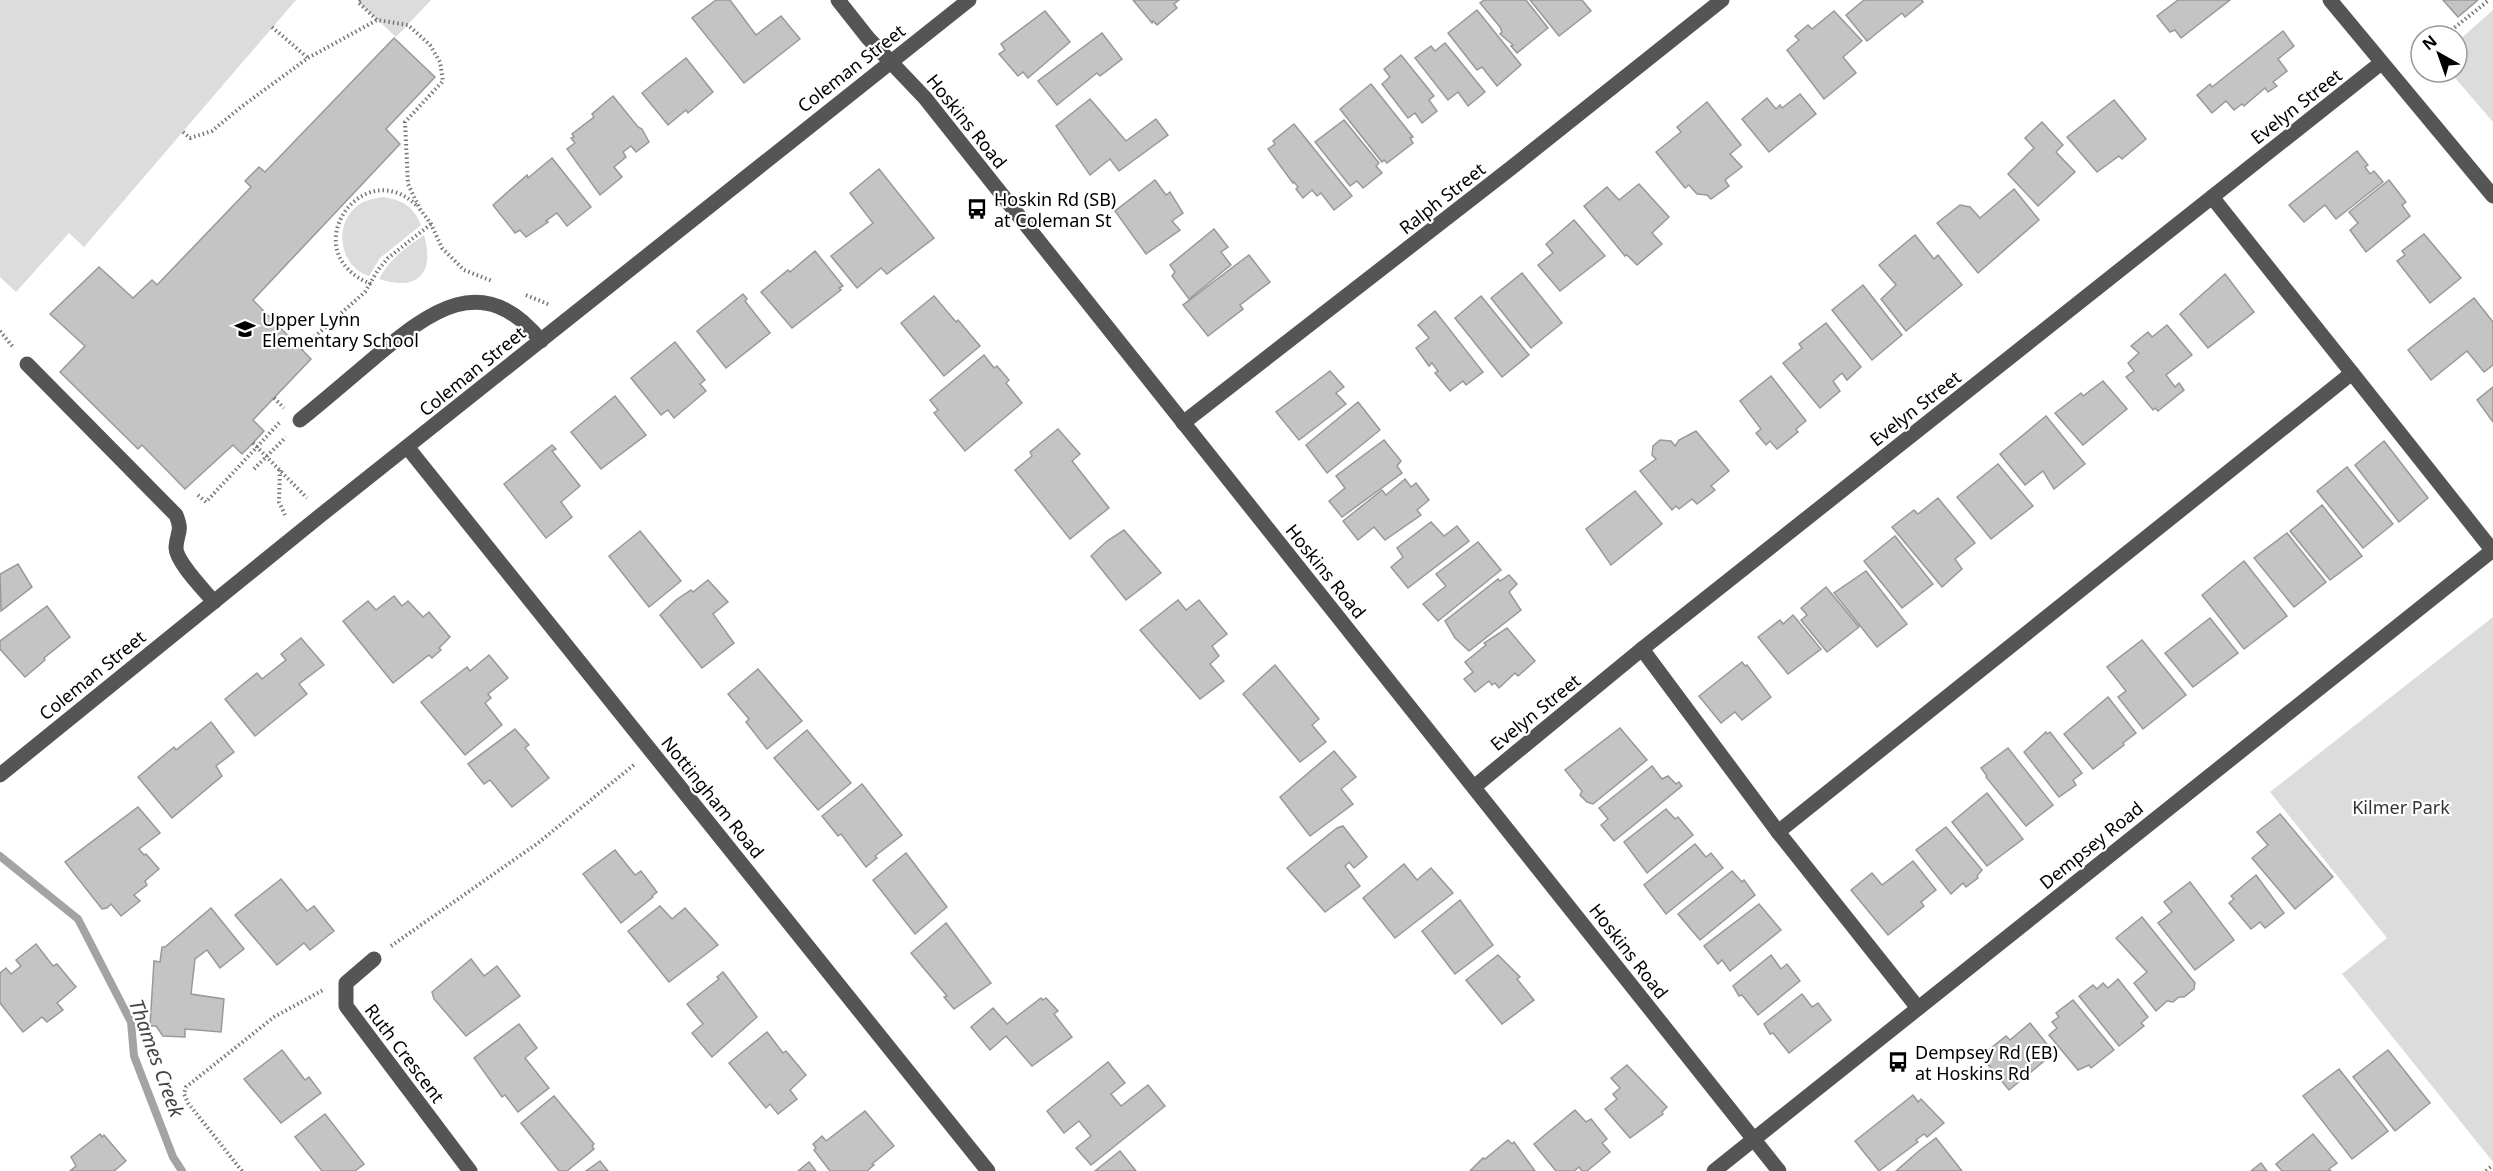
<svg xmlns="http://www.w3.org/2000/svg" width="2493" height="1171" viewBox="0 0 2493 1171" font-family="'Noto Sans',sans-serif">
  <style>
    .green { fill: #dcdcdc }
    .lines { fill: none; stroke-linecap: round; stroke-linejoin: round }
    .stream { stroke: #a3a3a3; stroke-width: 8 }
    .building { fill: #c4c4c4; stroke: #999; stroke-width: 1.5 }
    .path { stroke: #777; stroke-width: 4; stroke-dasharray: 1.5 3; stroke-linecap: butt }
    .minor { stroke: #555; stroke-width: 15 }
    .labels { text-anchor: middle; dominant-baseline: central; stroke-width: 4.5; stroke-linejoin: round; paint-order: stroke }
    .street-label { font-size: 18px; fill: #000; stroke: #fff }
    .poi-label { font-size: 18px; fill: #000; stroke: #fff; text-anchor: start }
    .park-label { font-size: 18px; fill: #333; stroke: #fff }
    .water-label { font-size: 20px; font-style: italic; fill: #444; stroke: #fff }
  </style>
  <rect width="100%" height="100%" fill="#fff"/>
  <!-- green -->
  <g class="green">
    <path d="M0 0H296L84 247 69 233 16 292 0 277Z"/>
    <path d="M360 0H431L396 37 358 2Z"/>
    <path d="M2493 10V122L2450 72H2457V42Z"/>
    <path d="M382 197C400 199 414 206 421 225L380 258 369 276C340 267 333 226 356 207 363 200 373 199 382 197Z"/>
    <path d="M424 235C435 273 418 292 379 279 389 260 406 247 424 235Z"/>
    <path d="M2493 617V1162L2342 974 2387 938 2270 792Z"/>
  </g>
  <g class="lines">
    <!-- stream -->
    <path class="stream" d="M0 856 78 919 131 1022 134 1056 173 1157 182 1171"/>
  </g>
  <!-- building -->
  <g class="building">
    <path d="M716 0H730L756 35 781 16 800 39 744 83 692 18Z"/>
    <path d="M1133 0H1179L1174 4 1177 8 1157 25 1153 21 1152 23Z"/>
    <path d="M1484 0H1526L1548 28 1517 53 1511 46 1513 45 1500 34 1502 32 1500 27 1480 3Z"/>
    <path d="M1530 0H1582L1591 11 1559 36Z"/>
    <path d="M1864 0H1922L1923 2 1905 17 1902 13 1867 41 1846 15Z"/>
    <path d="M2178 0H2230L2181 38 2175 30 2170 32 2157 16Z"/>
    <path d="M2443 0H2478L2458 17Z"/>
    <path d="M1477 10 1521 65 1497 86 1482 67 1477 70 1448 33Z"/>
    <path d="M1045 11 1070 42 1028 78 1023 72 1018 76 999 54 1005 50 1001 44Z"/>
    <path d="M1834 11 1862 41 1843 57 1856 73 1824 99 1787 50 1799 40 1795 36 1808 25 1812 29Z"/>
    <path d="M2283 31 2294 46 2278 59 2287 71 2273 82 2277 86 2268 92 2265 88 2244 106 2242 104 2234 110 2226 101 2212 113 2197 95 2210 84 2212 87Z"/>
    <path d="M1102 33 1122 59 1100 76 1097 73 1057 105 1038 81Z"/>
    <path d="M394 38 435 77 386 129 400 144 253 300 311 359 253 420 264 431 253 443 242 454 233 445 185 489 142 445 138 449 60 372 85 346 50 314 99 267 133 298 152 280 157 285 251 187 245 181 259 167 265 172Z"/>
    <path d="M1445 43 1485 92 1468 106 1458 92 1448 100 1415 58 1431 46 1435 51Z"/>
    <path d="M1401 55 1434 96 1429 100 1437 111 1422 123 1415 113 1408 118 1382 84 1390 77 1384 69Z"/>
    <path d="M686 58 713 92 688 113 686 110 668 125 642 93Z"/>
    <path d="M1371 84 1413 137 1410 138 1413 143 1387 163 1384 160 1382 162 1340 109Z"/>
    <path d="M1800 94 1816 114 1769 152 1742 119 1767 98 1776 109 1780 105 1782 108Z"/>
    <path d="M613 96 638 127 642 129 649 142 636 152 631 146 623 152 626 157 614 167 622 177 600 195 567 149 575 143 571 138 574 137 572 134 594 117 592 114Z"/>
    <path d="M1090 99 1126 141 1156 119 1168 135 1119 171 1110 159 1090 175 1056 126Z"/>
    <path d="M2114 100 2146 139 2122 159 2119 156 2097 172 2067 137Z"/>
    <path d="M1707 102 1741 145 1730 154 1742 167 1725 180 1729 186 1711 199 1707 195 1697 194 1689 185 1685 188 1656 152 1681 132 1677 127Z"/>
    <path d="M1344 120 1379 163 1376 166 1382 173 1363 188 1357 181 1350 186 1315 142Z"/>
    <path d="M2042 122 2063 145 2056 152 2075 172 2038 206 2008 174 2034 148 2025 138Z"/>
    <path d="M1294 124 1352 196 1334 210 1321 193 1317 196 1312 190 1303 198 1296 189 1298 187 1294 182 1293 183 1268 149 1275 144 1273 141Z"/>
    <path d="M2357 151 2368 165 2365 167 2370 174 2374 171 2383 182 2336 219 2325 205 2304 222 2289 205Z"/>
    <path d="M552 158 591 207 567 226 557 213 546 221 548 222 526 237 520 230 515 233 493 205 527 175 528 178Z"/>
    <path d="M879 169 934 238 887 274 881 268 857 288 831 256 873 223 850 193Z"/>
    <path d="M1155 180 1166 195 1170 192 1183 213 1172 221 1180 230 1146 254 1115 211Z"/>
    <path d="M2389 180 2406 202 2402 205 2410 216 2366 252 2350 230 2358 223 2349 212Z"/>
    <path d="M1639 184 1669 217 1652 233 1662 244 1637 265 1627 255 1625 256 1584 206 1607 187 1619 200Z"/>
    <path d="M2014 189 2039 220 1978 273 1937 223 1960 205 1970 207 1980 218Z"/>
    <path d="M1574 220 1605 256 1560 291 1538 265 1553 253 1546 244Z"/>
    <path d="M1214 229 1228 247 1221 252 1231 265 1189 299 1172 276 1175 272 1170 265Z"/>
    <path d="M2424 234 2461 278 2430 303 2397 261 2405 255 2402 251Z"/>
    <path d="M1915 235 1934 259 1938 255 1962 285 1906 331 1881 299 1896 285 1879 265Z"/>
    <path d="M815 251 843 286 839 288 841 290 792 328 761 292 788 270 790 272Z"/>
    <path d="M1249 255 1270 282 1240 305 1243 309 1208 336 1183 305Z"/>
    <path d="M1522 273 1562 323 1531 348 1491 298Z"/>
    <path d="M2225 274 2254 312 2208 348 2180 314Z"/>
    <path d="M1863 285 1902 335 1872 360 1832 310Z"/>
    <path d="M743 294 747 299 745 301 770 333 726 368 697 331Z"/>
    <path d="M934 296 956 322 958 320 980 346 944 376 901 323Z"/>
    <path d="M1481 296 1529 355 1502 377 1455 318Z"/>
    <path d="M2474 298 2493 322V365L2484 372 2467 351 2431 380 2408 350Z"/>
    <path d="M1435 311 1483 372 1466 385 1463 381 1450 391 1435 373 1438 371 1432 363 1429 366 1416 348 1429 338 1418 325Z"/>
    <path d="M1826 323 1861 367 1847 380 1842 373 1833 381 1840 391 1820 408 1783 363 1802 348 1799 344Z"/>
    <path d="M2167 325 2192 355 2166 375 2175 387 2179 383 2184 390 2158 411 2155 408 2153 410 2126 377 2134 371 2128 363 2139 353 2131 346 2148 332 2152 337Z"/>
    <path d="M675 342 705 380 700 384 706 391 674 418 668 410 661 415 631 378Z"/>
    <path d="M984 355 994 368 997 366 1009 380 1006 383 1022 403 965 451 934 413 938 410 930 400Z"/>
    <path d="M1330 371 1344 387 1336 393 1346 404 1299 440 1276 412Z"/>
    <path d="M1771 376 1806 421 1796 429 1798 432 1777 449 1770 441 1766 445 1756 433 1761 429 1740 401Z"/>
    <path d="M2103 381 2127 409 2083 445 2055 413 2081 393 2083 396Z"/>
    <path d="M2493 387V422L2477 400Z"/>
    <path d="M615 396 646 435 601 469 571 432Z"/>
    <path d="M1358 402 1380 430 1327 473 1306 445Z"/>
    <path d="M2046 416 2085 464 2054 489 2043 471 2025 485 2000 454Z"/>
    <path d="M1058 429 1080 454 1072 461 1109 508 1070 539 1015 470 1032 456 1030 452Z"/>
    <path d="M1696 431 1729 471 1711 486 1715 490 1697 504 1692 499 1679 509 1676 506 1672 510 1640 471 1656 459 1652 455 1653 446 1660 440 1671 441 1675 446 1679 440Z"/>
    <path d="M1384 440 1401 461 1397 466 1402 473 1342 517 1329 501 1345 488 1336 476Z"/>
    <path d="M2384 441 2428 498 2399 522 2355 465Z"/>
    <path d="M552 445 556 449 552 451 580 486 561 502 572 517 546 538 504 484Z"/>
    <path d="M1998 464 2033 506 1991 539 1957 497Z"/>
    <path d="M2347 467 2393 524 2363 548 2317 491Z"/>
    <path d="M1405 479 1411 487 1416 483 1429 500 1417 510 1421 515 1385 540 1374 527 1358 540 1343 521 1382 490 1386 495Z"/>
    <path d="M1635 491 1662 524 1611 565 1586 529Z"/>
    <path d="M1938 498 1975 543 1955 559 1962 569 1942 587 1892 527 1914 510 1918 514Z"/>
    <path d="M2322 505 2362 556 2330 580 2290 531Z"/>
    <path d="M1431 522 1444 536 1457 526 1469 541 1408 588 1391 567 1403 557 1397 548Z"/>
    <path d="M1124 530 1161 573 1126 600 1091 556 1107 541Z"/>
    <path d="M640 531 681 581 649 607 609 556Z"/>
    <path d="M2287 533 2326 582 2294 607 2254 558Z"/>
    <path d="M1895 536 1933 584 1902 608 1864 561Z"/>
    <path d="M1478 542 1501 570 1438 621 1423 604 1446 586 1436 574Z"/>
    <path d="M2244 561 2287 616 2244 649 2202 595Z"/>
    <path d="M18 564 32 587 1 611 0 574Z"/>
    <path d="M1866 571 1907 624 1877 647 1834 593Z"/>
    <path d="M1509 575 1517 584 1509 592 1521 610 1469 651 1455 638 1445 621 1498 579 1500 581Z"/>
    <path d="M708 580 728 602 713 614 734 643 702 668 660 615 676 600 691 590 693 592Z"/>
    <path d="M1826 587 1859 627 1827 652 1801 620 1807 615 1801 608Z"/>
    <path d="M394 596 402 606 408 601 423 617 429 612 450 637 439 648 441 650 432 658 429 655 393 683 343 621 368 601 376 610Z"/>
    <path d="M1178 600 1186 610 1199 600 1227 634 1212 646 1219 656 1210 664 1224 681 1200 699 1140 630Z"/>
    <path d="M47 606 70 637 44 658 45 660 25 677 0 649V641Z"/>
    <path d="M1793 615 1821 649 1788 674 1758 637 1780 620 1783 624Z"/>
    <path d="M2210 618 2238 653 2193 687 2165 653Z"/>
    <path d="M1507 628 1535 661 1518 676 1515 673 1499 688 1495 683 1492 685 1489 681 1475 692 1464 679 1473 672 1465 662 1486 645 1484 643Z"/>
    <path d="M301 638 324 665 299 684 307 694 255 736 225 699 257 673 262 679 286 660 281 654Z"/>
    <path d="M2142 640 2186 695 2143 729 2118 697 2126 691 2107 667Z"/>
    <path d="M489 655 508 678 488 694 491 698 485 703 502 725 465 755 421 702 467 667 470 671Z"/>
    <path d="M1742 662 1745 666 1747 665 1771 697 1742 720 1735 712 1721 723 1699 696Z"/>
    <path d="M1275 665 1319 719 1312 725 1326 742 1300 762 1243 694Z"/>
    <path d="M758 669 802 721 767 749 746 722 749 719 728 694Z"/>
    <path d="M2108 697 2136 733 2123 743 2124 745 2093 769 2064 734Z"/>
    <path d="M211 722 234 752 216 766 222 776 172 818 138 777 174 747 176 750Z"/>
    <path d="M1620 728 1647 760 1593 804 1587 802 1580 795 1582 791 1565 770Z"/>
    <path d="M515 729 529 745 525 748 549 778 512 807 490 780 484 784 468 764Z"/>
    <path d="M807 730 851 783 818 810 774 758Z"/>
    <path d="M2046 732 2047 734 2050 732 2082 773 2073 780 2076 785 2059 797 2024 752Z"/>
    <path d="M2008 748 2053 805 2026 826 1986 777 1987 776 1981 768Z"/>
    <path d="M1334 751 1356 777 1341 789 1353 804 1310 836 1280 797Z"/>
    <path d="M1652 766 1662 779 1668 776 1676 784 1679 782 1682 786 1614 841 1601 825 1608 819 1599 808Z"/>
    <path d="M862 784 902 835 875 856 877 858 866 867 841 834 838 836 822 816Z"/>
    <path d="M1987 793 2023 839 1987 866 1952 822Z"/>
    <path d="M138 807 160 833 139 849 144 855 146 854 159 869 145 881 147 885 134 895 140 901 121 916 111 904 107 908 102 909 65 862Z"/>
    <path d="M1666 809 1675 819 1678 817 1693 835 1647 873 1624 842Z"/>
    <path d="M2280 814 2333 877 2295 909 2252 858 2268 845 2257 832Z"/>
    <path d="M1343 826 1367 857 1354 868 1349 862 1345 866 1360 886 1325 912 1287 868 1337 828Z"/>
    <path d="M1946 827 1982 870 1977 876 1978 878 1966 887 1963 883 1951 894 1916 850Z"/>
    <path d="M1695 844 1706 857 1711 853 1723 868 1666 914 1644 885Z"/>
    <path d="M615 850 635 875 641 871 657 892 652 896 653 897 621 923 583 874Z"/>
    <path d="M906 853 947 907 915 934 873 880Z"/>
    <path d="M1913 861 1936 890 1921 902 1924 906 1888 935 1851 890 1872 873 1882 885Z"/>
    <path d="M1404 864 1417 880 1431 868 1453 893 1395 938 1363 898Z"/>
    <path d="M1732 871 1742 882 1744 880 1755 895 1700 940 1678 914Z"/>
    <path d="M2256 875 2284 913 2265 928 2260 922 2251 929 2229 903 2234 899 2231 896Z"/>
    <path d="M281 879 307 911 314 906 334 931 310 950 304 943 277 965 235 915Z"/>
    <path d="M2190 882 2234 940 2195 970 2158 923 2172 912 2164 902Z"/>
    <path d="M1460 900 1493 945 1455 974 1422 931Z"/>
    <path d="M1759 904 1781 930 1730 971 1722 960 1718 964 1704 946Z"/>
    <path d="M660 906 672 919 685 908 718 945 669 982 628 931Z"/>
    <path d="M211 908 244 949 220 968 207 950 195 959 191 994 224 999 221 1032 185 1029V1037L163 1036 156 1026H150L154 961 160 962 162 947H165Z"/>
    <path d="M2142 917 2195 983 2194 989 2184 997H2179L2173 1002 2167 1001 2156 1011 2134 983 2147 972 2116 938Z"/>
    <path d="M946 923 991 983 954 1009 944 997 947 996 911 953Z"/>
    <path d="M36 944 53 966 57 964 76 987 57 1003 63 1010 47 1022 42 1017 23 1032 0 1003V973L6 968 11 974 21 966 16 960Z"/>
    <path d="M1498 955 1520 977 1517 979 1534 1000 1502 1024 1466 980Z"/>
    <path d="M1771 955 1781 969 1787 964 1800 981 1758 1015 1742 995 1739 996 1733 986Z"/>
    <path d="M471 959 484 976 497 966 520 996 466 1036 434 999 432 992Z"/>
    <path d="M723 972 757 1017 712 1057 692 1033 703 1024 687 1004 719 979 717 977Z"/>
    <path d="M2118 979 2148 1017 2141 1023 2144 1026 2119 1046 2079 996 2093 985 2097 989 2103 983 2108 988Z"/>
    <path d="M1802 994 1812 1007 1818 1003 1831 1020 1789 1053 1773 1033 1770 1034 1764 1024Z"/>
    <path d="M1041 998 1043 1000 1046 998 1058 1011 1054 1014 1072 1037 1032 1066 1006 1036 990 1050 971 1027 993 1008 1007 1024Z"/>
    <path d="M2073 1000 2114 1050 2091 1068 2089 1065 2078 1070 2049 1035 2057 1028 2052 1022 2059 1017 2056 1013Z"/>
    <path d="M2030 1023 2054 1053 2009 1090 1981 1056 2006 1036 2010 1040Z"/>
    <path d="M519 1024 537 1048 525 1058 549 1088 518 1112 505 1095 502 1097 474 1058Z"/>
    <path d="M767 1032 783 1053 786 1051 806 1075 790 1090 797 1099 778 1114 770 1104 766 1108 729 1063Z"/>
    <path d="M282 1050 305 1080 309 1077 321 1093 281 1123 244 1079Z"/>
    <path d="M2388 1050 2430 1103 2395 1131 2353 1077Z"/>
    <path d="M1108 1062 1125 1083 1111 1094 1121 1106 1148 1085 1165 1106 1091 1165 1076 1148 1091 1136 1079 1121 1064 1133 1047 1111Z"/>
    <path d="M1627 1065 1667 1107 1662 1112 1663 1114 1630 1138 1605 1109 1617 1099 1613 1094 1620 1088 1611 1078Z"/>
    <path d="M2339 1069 2388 1131 2352 1159 2303 1096Z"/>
    <path d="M1913 1095 1918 1102 1921 1099 1944 1123 1927 1137 1924 1134 1916 1140 1918 1142 1879 1171 1855 1141Z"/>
    <path d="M554 1096 594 1144 592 1146 594 1149 567 1171H559L521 1123Z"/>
    <path d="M1575 1110 1586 1122 1591 1119 1607 1139 1602 1143 1610 1152 1587 1171H1582L1579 1167 1574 1171H1556L1534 1144Z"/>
    <path d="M865 1111 894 1146 872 1164 874 1165 867 1171H830L814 1150 816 1148 813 1144 822 1136 826 1141Z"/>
    <path d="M325 1114 364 1164 355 1171H322L295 1137Z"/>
    <path d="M100 1134 102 1137 104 1135 126 1161 114 1171H70L76 1166 71 1157Z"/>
    <path d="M2313 1134 2337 1163 2329 1169 2331 1171H2282L2276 1164Z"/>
    <path d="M1936 1138 1962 1171H1896L1920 1150Z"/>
    <path d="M1508 1140 1512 1144 1514 1142 1535 1171H1470L1483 1158 1485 1159Z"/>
    <path d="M1120 1151 1136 1171H1095Z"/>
    <path d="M600 1161 608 1171H586Z"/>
    <path d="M809 1162 816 1171H798Z"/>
    <path d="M2261 1163 2267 1171H2251Z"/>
  </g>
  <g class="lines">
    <!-- path -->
    <g class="path">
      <path d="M360 0 358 2 377 20 408 25 430 45 440 62 443 81 405 122 408 184 420 209 431 224 442 248 464 270 492 281"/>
      <path d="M272 27 308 58"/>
      <path d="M2444 36 2489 0"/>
      <path d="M2414 57 2421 52"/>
      <path d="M183 132 190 138 212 131 241 107 308 58 377 20"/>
      <path d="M371 284C292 252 363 152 417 206"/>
      <path d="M526 295 550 305"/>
      <path d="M0 331 13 347"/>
      <path d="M301 349 365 292 378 270 388 258 431 224"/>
      <path d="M274 398 284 408"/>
      <path d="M253 443 307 498"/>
      <path d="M254 469 286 437"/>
      <path d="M280 470 279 502 285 515"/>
      <path d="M198 495 206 502 280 422"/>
      <path d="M391 946 538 843 635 764"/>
      <path d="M242 1171 188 1103 184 1094 186 1087 274 1017 325 989"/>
      <path d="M2486 1171 2493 1165"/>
    </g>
    <!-- minor -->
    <g class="minor">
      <path d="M838 0 868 38 925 98 1779 1171"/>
      <path d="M2330 0 2493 196"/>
      <path d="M2212 197 2352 373"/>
      <path d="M27 364 176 515C183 532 177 532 176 547 175 561 205 591 214 602"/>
      <path d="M300 420C325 400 349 379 374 358 429 312 483 268 541 341"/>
      <path d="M1183 423 1511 168 1722 0"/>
      <path d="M408 448 988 1171"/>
      <path d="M1642 649 1778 832"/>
      <path d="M0 775 321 515 969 0"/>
      <path d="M1474 787 1642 649 2381 63"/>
      <path d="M374 959 346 983V1006L470 1171"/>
      <path d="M1918 1008 1778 832 2352 373 2493 551"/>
      <path d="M1714 1171 2493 550"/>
    </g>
  </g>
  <!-- icons -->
  <defs>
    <g id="bus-bare" transform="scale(1.62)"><path d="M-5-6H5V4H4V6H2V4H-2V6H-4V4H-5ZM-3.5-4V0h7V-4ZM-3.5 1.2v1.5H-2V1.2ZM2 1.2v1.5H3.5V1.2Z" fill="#000" stroke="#fff" stroke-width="2.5" paint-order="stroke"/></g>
    <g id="school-bare" transform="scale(1.62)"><path d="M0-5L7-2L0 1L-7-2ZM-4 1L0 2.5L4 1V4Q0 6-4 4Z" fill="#000" stroke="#fff" stroke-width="2.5" paint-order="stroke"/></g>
  </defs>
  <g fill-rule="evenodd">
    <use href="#bus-bare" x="977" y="209"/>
    <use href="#school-bare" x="245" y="329"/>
    <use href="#bus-bare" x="1898" y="1062"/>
  </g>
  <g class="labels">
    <!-- street labels -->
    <g class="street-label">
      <text transform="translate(851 68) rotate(-38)">Coleman Street</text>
      <text transform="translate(2296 106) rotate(-38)">Evelyn Street</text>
      <text transform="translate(967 121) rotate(51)">Hoskins Road</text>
      <text transform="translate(1442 198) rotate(-38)">Ralph Street</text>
      <text transform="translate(472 371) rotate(-39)">Coleman Street</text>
      <text transform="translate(1915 408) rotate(-38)">Evelyn Street</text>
      <text transform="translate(1326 571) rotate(51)">Hoskins Road</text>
      <text transform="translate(92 675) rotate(-39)">Coleman Street</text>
      <text transform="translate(1535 712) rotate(-39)">Evelyn Street</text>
      <text transform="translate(713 797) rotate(51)">Nottingham Road</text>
      <text transform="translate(2091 845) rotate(-39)">Dempsey Road</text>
      <text transform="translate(1629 951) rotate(52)">Hoskins Road</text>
      <text transform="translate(405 1053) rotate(53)">Ruth Crescent</text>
    </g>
    <!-- poi labels -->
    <g class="poi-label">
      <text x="994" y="199">Hoskin Rd (SB)<tspan x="994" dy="21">at Coleman St</tspan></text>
      <text x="262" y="319">Upper Lynn<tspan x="262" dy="21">Elementary School</tspan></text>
      <text x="1915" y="1052">Dempsey Rd (EB)<tspan x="1915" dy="21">at Hoskins Rd</tspan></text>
    </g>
    <!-- park labels -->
    <g class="park-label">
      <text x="2401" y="807">Kilmer Park</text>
    </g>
    <!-- water labels -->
    <g class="water-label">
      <text transform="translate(157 1058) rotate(70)">Thames Creek</text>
    </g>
  </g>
  <!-- north arrow -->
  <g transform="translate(2439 54) rotate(320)"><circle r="28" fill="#ffffff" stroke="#999999" stroke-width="1.5"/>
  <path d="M0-4.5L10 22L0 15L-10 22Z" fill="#000000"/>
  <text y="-9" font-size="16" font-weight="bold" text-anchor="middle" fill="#000000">N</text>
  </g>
</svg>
